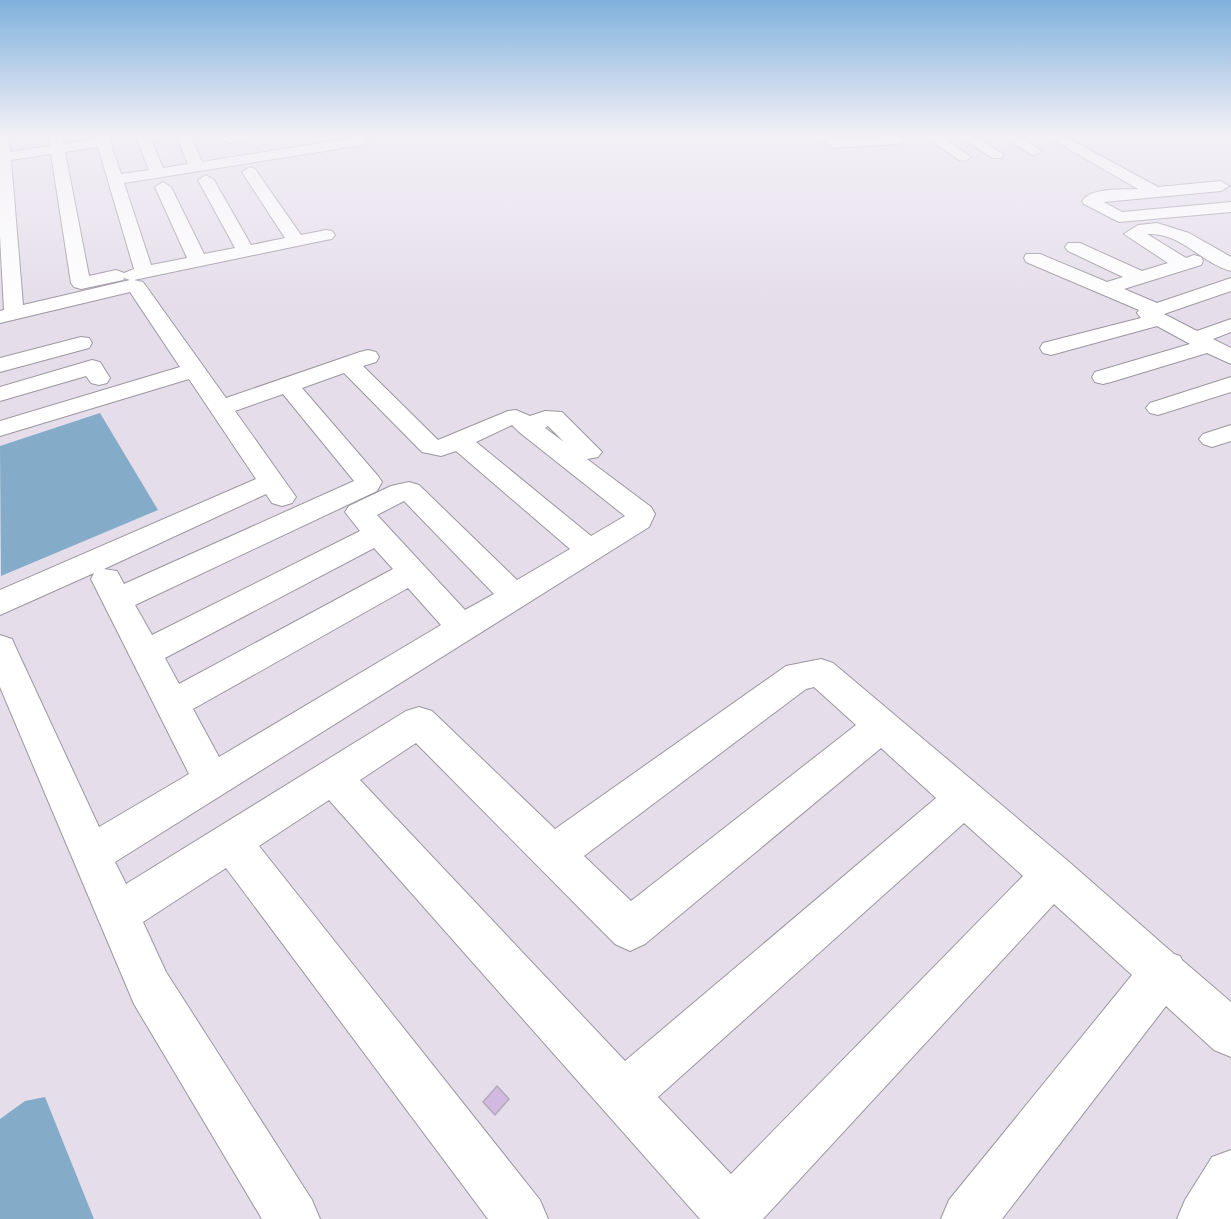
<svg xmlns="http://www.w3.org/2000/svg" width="1231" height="1219" viewBox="0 0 1231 1219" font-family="Barlow,sans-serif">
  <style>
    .water { fill: #84acc9 }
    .building { fill: #d1b9e1; stroke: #b0aab5; stroke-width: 1.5 }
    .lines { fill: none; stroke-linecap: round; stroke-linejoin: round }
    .minor-casing { stroke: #9c96a0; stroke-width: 2 }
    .minor { fill: #fff; fill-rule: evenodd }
  </style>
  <rect width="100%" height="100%" fill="#e5deea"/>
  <!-- water -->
  <g class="water">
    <path d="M100 413 158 510 1 576 0 446Z"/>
    <path d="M45 1097 94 1219H0V1119L25 1101Z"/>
  </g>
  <!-- building -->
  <path class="building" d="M497 1086 509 1099 495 1115 483 1102Z"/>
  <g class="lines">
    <!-- minor casing -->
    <g class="minor-casing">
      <g id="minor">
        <path d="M0 135H9L10 152 50 146 48 135H62L64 144 95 139 94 135H108L121 174 149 170 135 135H149L163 168 188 164 176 135H190L202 162 352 138 349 135H364L369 141 362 145 124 183 151 265 187 258 155 187 163 182 171 187 204 254 235 248 198 180 206 175 214 180 251 245 285 238 242 172 250 167 255 169 301 235 326 230 332 231 335 235 332 239 326 240 134 280 143 282 226 398 360 352 368 350 376 352 379 357 376 362 363 366 438 440 508 411 516 410 530 416 545 411 562 412 602 452 598 457 587 459 651 507 655 514 649 527 115 862 126 884 406 711 419 707 432 711 555 829 786 666 821 659 833 663 1068 861 1174 954 1180 956 1182 960 1231 1002V1057L1214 1050 1166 1006 1002 1219H941L949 1200 1132 975 1054 904 763 1219H700L329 800 259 846 540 1200 548 1219H488L226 868 143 922 166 972 312 1200 320 1219H262L134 1004 0 687V635L12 639 16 648 99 827 189 774 91 579 94 573 0 615V590L256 479 189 379 0 436V421L180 367 130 292 0 323V311L4 310 0 236ZM98 147 134 269 124 273 116 270 89 276 65 152ZM51 154 71 283 74 287 81 289 123 280 124 278 130 280 23 305 11 160ZM344 373 422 452 441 456 456 451 570 549 517 580 419 485 409 482 391 486 349 506 345 512 360 531 152 635 135 605 377 491 382 482 378 476 302 388ZM283 394 354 481 124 584 117 571 104 569 266 494 272 503 282 506 292 503 296 497 235 411ZM512 425 519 432 625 516 591 536 476 442ZM548 426 564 442 545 428ZM404 501 494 594 465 610 377 515ZM374 548 393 569 179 684 165 658ZM408 588 441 625 219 757 193 709ZM814 687 856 725 631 901 584 856 806 689ZM416 743 615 944 630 951 645 944 881 748 936 798 625 1061 360 780ZM964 823 1023 876 731 1174 658 1097Z"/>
        <path d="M227 135H257L255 138 229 143 222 139Z"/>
        <path d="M812 135H830L837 140 898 136 905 140 898 144 835 148Z"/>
        <path d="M922 135H939L971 157 964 161 959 160Z"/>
        <path d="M958 135H975L1004 155 1002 158H992Z"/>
        <path d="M1001 135H1018L1042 151 1035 155 1030 154Z"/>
        <path d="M1044 135H1062L1158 187 1221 181 1229 186 1221 191 1104 202 1122 212 1231 202V212L1119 222 1084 204 1082 201C1092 187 1122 190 1138 189Z"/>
        <path d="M1157 223 1189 233 1231 257V271C1201 263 1181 232 1147 234L1186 258 1194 255 1201 257 1203 261 1201 265 1124 289 1157 303 1231 278V291L1164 314 1197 331 1231 319V332L1213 339 1231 348V364L1207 353 1111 382 1103 384 1095 382 1092 377 1095 372 1190 344 1157 326 1051 355 1043 353 1040 348 1043 343 1141 318 1137 313 1139 310 1026 262 1024 258 1026 254H1040L1107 282 1123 277 1068 251 1065 247 1068 243H1080L1142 271 1168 263 1124 234 1138 225Z"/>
        <path d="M81 337 89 338 92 343 89 348 0 372V358Z"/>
        <path d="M92 360 100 362 110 378 107 383 99 385 91 383 86 376 0 401V387Z"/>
        <path d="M1231 377V392L1158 415 1150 413 1146 408 1150 403Z"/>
        <path d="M1231 425V441L1212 447 1203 444 1199 439 1203 434Z"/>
        <path d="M1231 1150V1219H1177L1185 1200 1212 1157Z"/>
      </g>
    </g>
    <!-- minor -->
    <use href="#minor" class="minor"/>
  </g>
  <!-- sky -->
  <linearGradient id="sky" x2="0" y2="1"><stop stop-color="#80b1dc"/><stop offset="0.44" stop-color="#f3f0f6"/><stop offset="1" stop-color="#f3f0f6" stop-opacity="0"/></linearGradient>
  <rect width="1231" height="306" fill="url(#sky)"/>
</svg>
